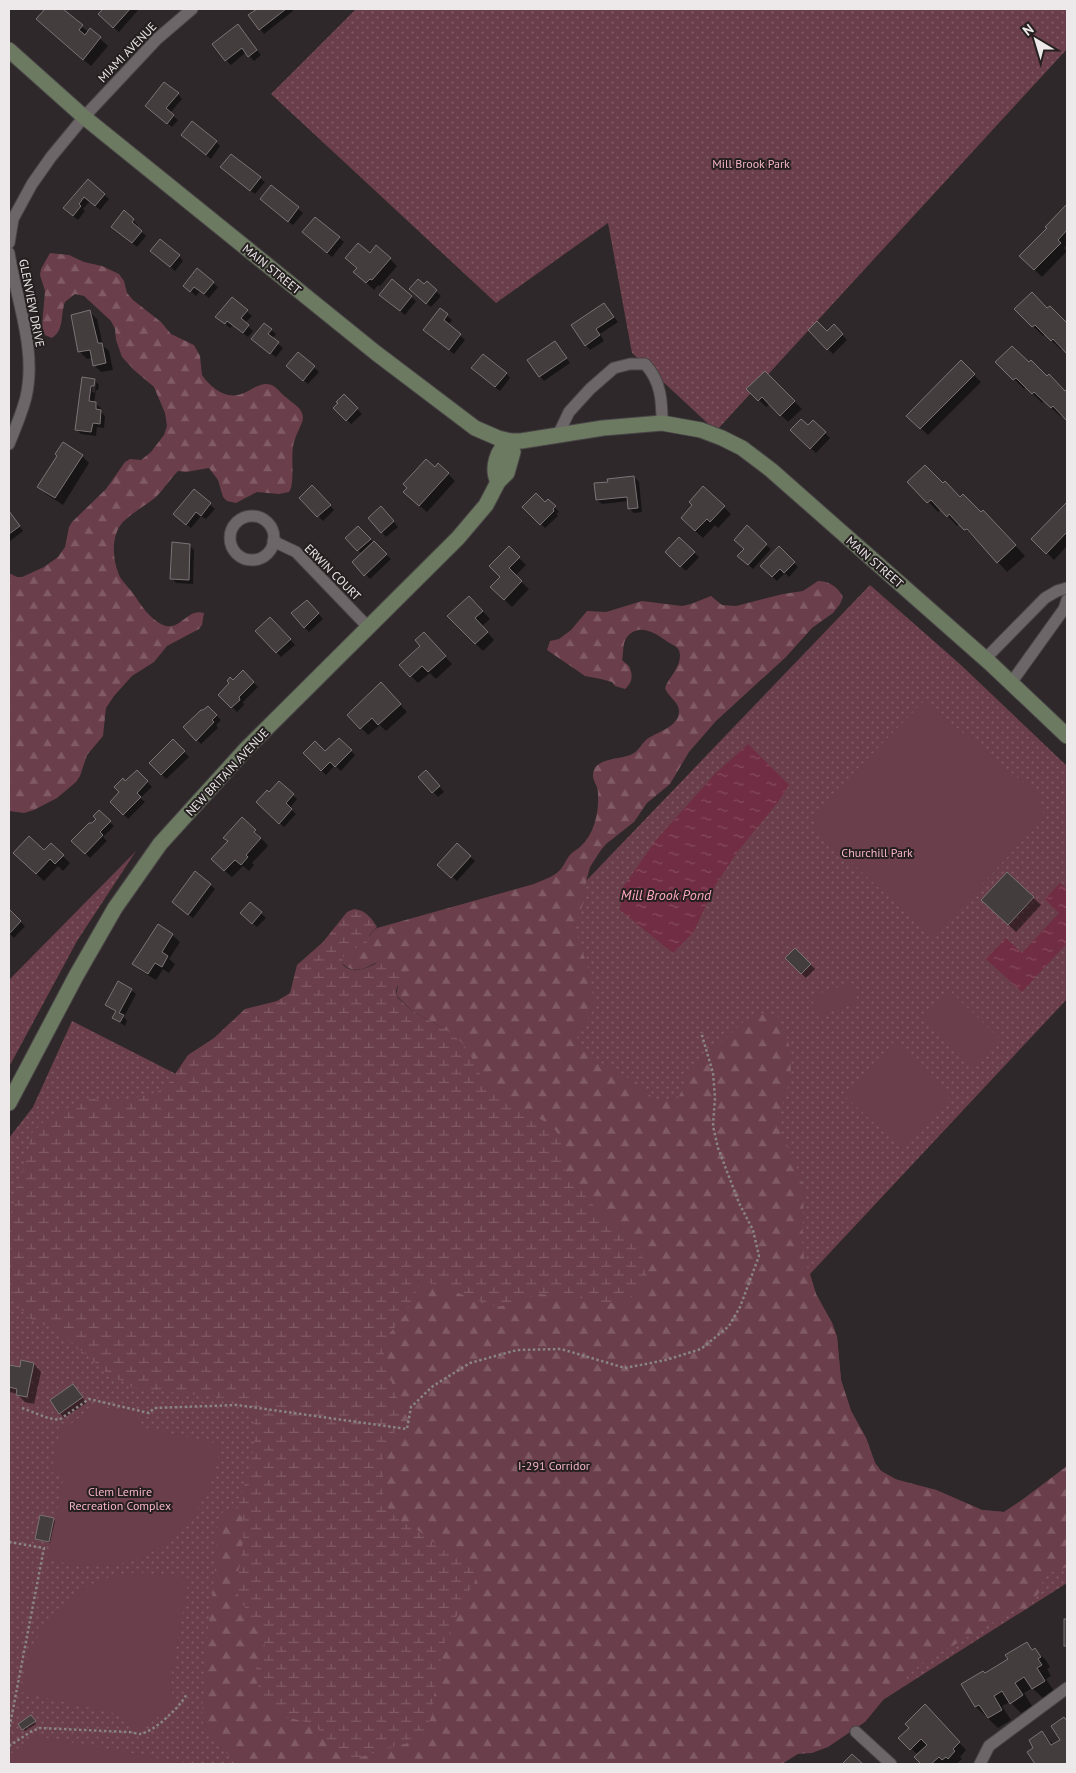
<svg xmlns="http://www.w3.org/2000/svg" width="1076" height="1773" viewBox="0 0 1076 1773" font-family="'PT Sans',sans-serif">
  <style>
    .green { fill: url(#green-dots) }
    .forest { fill: url(#forest-firs) }
    .wetland { fill: url(#wetland-marsh) }
    .pitch { fill: #6a3e4a }
    .water { fill: url(#water-ripples) }
    .shadow { fill: #0007; fill-rule: evenodd }
    .building { fill: #433d3e; stroke: #7b7375 }
    .lines { fill: none; stroke-linecap: round; stroke-linejoin: round }
    .street-casing { stroke: #4a4546; stroke-width: 13 }
    .secondary-casing { stroke: #4a4546; stroke-width: 17 }
    .path { stroke: #898486; stroke-width: 2.5; stroke-dasharray: 2.5 2.5; stroke-linecap: butt }
    .street { stroke: #6d6668; stroke-width: 11 }
    .secondary { stroke: #6c7a62; stroke-width: 15 }
    .labels { text-anchor: middle; dominant-baseline: central; stroke-width: 4; stroke-linejoin: round; paint-order: stroke }
    .street-label { font-size: 12px; fill: #ede9ea; stroke: #251f20 }
    .park-label { font-size: 12px; fill: #f5b5c5; stroke: #251f20 }
    .water-label { font-size: 14px; font-style: italic; fill: #fda9bf; stroke: #251f20 }
  </style>
  <defs>
    <pattern id="green-dots" width="8" height="8" patternUnits="userSpaceOnUse" patternTransform="scale(1.25)"><rect width="8" height="8" fill="#6a3e4a"/><path d="M2 2h.1M6 6h.1" fill="none" stroke="#805a64" stroke-width="1.8" stroke-linecap="round"/></pattern>
    <pattern id="forest-firs" width="22" height="20" patternUnits="userSpaceOnUse" patternTransform="scale(1.25)"><rect width="22" height="20" fill="#6a3e4a"/><path d="M5 1l3.5 6h-7zM16 11l3.5 6h-7z" fill="#805a64"/></pattern>
    <pattern id="wetland-marsh" width="20" height="14" patternUnits="userSpaceOnUse" patternTransform="scale(1.25)"><rect width="20" height="14" fill="#6a3e4a"/><path d="M1 5h8M5 5V1M11 12h8M15 12V8" fill="none" stroke="#805a64"/></pattern>
    <pattern id="water-ripples" width="26" height="14" patternUnits="userSpaceOnUse" patternTransform="scale(1.25)"><rect width="26" height="14" fill="#712d43"/><path d="M2 4q2-2 4 0t4 0M15 11q2-2 4 0t4 0" fill="none" stroke="#864b5e"/></pattern>
  </defs>
  <rect width="100%" height="100%" fill="#2e282a"/>
  <!-- green -->
  <g class="green">
    <path d="M356 9H1067V49L716 431 632 353 608 223 496 303 271 94Z"/>
    <path d="M870 585 961 665 1067 766V999L810 1274 816 1294 832 1323 837 1337 841 1380 851 1411 866 1438 875 1463 881 1471 899 1481 936 1490 982 1510 1004 1512 1041 1487 1067 1466V1583L782 1764H9V1138L33 1107 72 1021 327 1151Z"/>
    <path d="M136 851 77 941 9 1067V980Z"/>
  </g>
  <!-- forest -->
  <g class="forest">
    <path d="M50 253 69 255 84 262 102 266 119 274 124 281 127 293 133 300 161 322 171 334 194 345 200 356 202 375C211 388 227 401 244 393 251 390 257 385 265 384 276 383 279 393 287 398 293 404 303 408 303 418 303 423 294 437 293 447 291 459 295 484 289 492L279 494 257 492 236 503 227 501 223 497 218 480 209 468 186 472 178 471C170 479 164 489 156 497 146 505 135 511 125 520 110 533 112 560 120 577 123 582 128 587 132 592 140 603 149 619 163 625 181 632 186 608 204 613L202 625 199 629 167 646 154 662 132 676 114 696 106 708 103 736 87 755 80 776 76 782 57 798 34 810 24 813 9 811V573L17 577H22L44 567 58 557 65 547 69 527 72 522 106 489 125 462 130 459 141 460 151 452 164 435 167 426 165 413 154 387 134 370 122 357 116 340 115 329 111 321 84 296 75 294 65 302C60 315 65 329 52 338L45 335 42 326 45 291 40 275 41 269Z"/>
    <path d="M818 581C829 581 838 587 843 597L840 604 833 613 812 628 786 657 716 721 689 752 670 784 647 803 634 822 606 844 601 850 590 867 586 882 584 900 575 929 590 974 594 1004V1009L578 1033 577 1043 580 1047 592 1057 623 1076 634 1080 653 1098 658 1100H676C685 1091 685 1074 693 1064 702 1058 711 1052 719 1045 740 1027 742 1014 774 1014L778 1017 786 1034 790 1049 791 1077 781 1109 780 1129 800 1176 804 1192 802 1240 804 1257 816 1294 832 1323 837 1337 841 1380 851 1411 866 1438 875 1463 881 1471 895 1479 936 1490 982 1510 1004 1512 1014 1506 1067 1466V1567L1044 1575 1041 1590 1028 1608 1024 1610 1007 1612 992 1623 921 1664 908 1675 901 1688 884 1699 865 1722 828 1747 812 1753 796 1754 779 1764H235L217 1740 205 1729 203 1724 202 1709 206 1674V1648L216 1562V1531L222 1513 228 1509H235L242 1517 243 1522C243 1535 243 1550 241 1563 239 1573 233 1583 237 1593 239 1598 243 1602 245 1606 252 1617 264 1634 265 1647 267 1656 255 1664 256 1675 258 1691 268 1712 285 1717 297 1720 309 1721 320 1730 330 1739 335 1754 347 1761L407 1743 421 1736 432 1716 435 1685 445 1642 466 1595 474 1585 476 1575C469 1560 458 1557 445 1550 434 1545 426 1537 417 1530 406 1523 394 1519 387 1508 380 1498 379 1463 384 1452 389 1441 399 1430 400 1418 402 1387 374 1366 389 1334 393 1326 401 1321 406 1313 412 1302 415 1288 426 1282 449 1285 469 1300 491 1306 508 1310 524 1295 539 1294 565 1291 617 1314 636 1293 641 1288 644 1279 647 1273L637 1244 626 1232 611 1225 600 1214 564 1169 562 1164 556 1131 546 1123 510 1104 494 1091 483 1079 468 1051 461 1042 448 1031 411 1010 396 995 398 986 375 963C364 969 354 974 343 964 341 950 357 947 366 939 370 936 372 931 377 928L534 884C543 880 554 877 561 869 564 865 566 860 569 856 572 852 577 850 581 846 595 833 599 811 598 793 598 783 589 779 595 768 602 757 623 760 634 753 639 750 642 743 647 739 657 732 680 727 679 710 678 701 667 696 665 688 669 677 680 668 680 656 680 645 672 646 665 640 654 632 638 623 627 637 622 643 624 653 622 660L629 666C633 675 633 682 625 689L615 686 612 682 601 679 585 676 547 650 550 641 559 639 571 630 587 611 606 612 642 601 682 606 691 604 711 596 722 605 736 606 783 594 803 591Z"/>
  </g>
  <!-- wetland -->
  <path class="wetland" d="M354 909C365 910 371 917 377 927L370 934 366 944C356 950 341 949 343 965 365 984 384 942 402 972L396 991V995L398 998 411 1010 448 1031 461 1042 468 1051 483 1079 494 1091 510 1104 542 1120 556 1131 562 1140 560 1154 565 1169 600 1214 611 1225 631 1236 637 1244 647 1273 645 1282 632 1297 619 1302 607 1303 573 1297 539 1294 507 1305 492 1306 440 1286 426 1282 418 1288 402 1319 389 1334 384 1347V1359L400 1409V1420L383 1456V1498L387 1507 402 1522 416 1529 444 1550 466 1561 475 1572 476 1578 473 1585 466 1595 445 1642 435 1685 432 1716 421 1736 407 1743 373 1752 349 1762C335 1758 328 1735 315 1727 301 1717 283 1720 271 1708 262 1698 252 1678 257 1666 260 1659 267 1652 265 1645 263 1639 261 1632 258 1627 252 1616 237 1600 236 1587 235 1580 238 1572 240 1565 242 1558 245 1526 243 1519 242 1516 239 1513 237 1510L251 1462 255 1436V1426L249 1409 246 1406 225 1398 133 1388 106 1372 61 1333 27 1317 22 1311 10 1288 9 1227 32 1133 50 1116 73 1106 86 1098 119 1102 157 1092 169 1083 188 1055 214 1038 245 1009 277 1001 290 993 297 965 323 942 347 912Z"/>
  <!-- pitch -->
  <g class="pitch">
    <path d="M924 701 1040 796 1044 818 932 937 815 829 814 813Z"/>
    <path d="M852 983 858 1002 817 1016 811 996Z"/>
    <path d="M948 989 1001 1040 974 1068 921 1018Z"/>
    <path d="M895 1041 952 1094 901 1148 844 1095Z"/>
    <path d="M97 1406 139 1413 137 1426 220 1444C216 1492 186 1538 141 1557 125 1564 106 1566 88 1566 74 1566 61 1562 47 1559L64 1475 51 1472 60 1431Z"/>
    <path d="M138 1572 189 1578 170 1683 175 1706 138 1729 118 1714 21 1692 28 1654 48 1618 73 1595 101 1579Z"/>
    <path d="M36 1736 192 1764H9V1755Z"/>
  </g>
  <!-- water -->
  <g class="water">
    <path d="M748 744 789 785 778 802 738 851 716 884 693 933 673 953 620 910 623 887 656 840 715 774Z"/>
    <path d="M1060 883 1067 889V943L1022 992 986 959 1006 938 1022 953 1059 913 1045 899Z"/>
  </g>
  <!-- shadow -->
  <g class="shadow">
    <path d="M46 9H61L88 32 90 30 108 46 91 66 67 46 38 19Z"/>
    <path d="M104 9H139L119 32 99 14Z"/>
    <path d="M259 9H292L293 11 264 34 250 16Z"/>
    <path d="M242 31 261 55 254 61 246 52 231 65 226 60Z"/>
    <path d="M178 94 182 99 170 113 178 120 172 127 151 110Z"/>
    <path d="M187 140 216 142 220 146 211 159Z"/>
    <path d="M227 172 260 178 265 182 255 194Z"/>
    <path d="M88 181 109 199 100 210 90 201 83 209 85 211 78 220 70 213Z"/>
    <path d="M272 187 303 213 293 225 266 204Z"/>
    <path d="M1067 206V245L1064 248 1067 251 1042 277 1021 256 1048 228 1047 227Z"/>
    <path d="M124 212 138 225 136 227 146 236 137 247 117 231Z"/>
    <path d="M308 237 339 238 344 242 332 257Z"/>
    <path d="M156 255 179 256 183 261 175 271Z"/>
    <path d="M370 255 390 259 397 266 380 286 378 285 374 290 355 272Z"/>
    <path d="M392 281 416 301 405 315 386 299Z"/>
    <path d="M213 283 218 287 209 298 200 291 196 296 185 286Z"/>
    <path d="M427 283 441 296 431 307 415 294Z"/>
    <path d="M232 299 252 316 245 323 253 331 248 337 233 325 230 328 222 321Z"/>
    <path d="M604 304 618 322 600 334 604 341 590 350 586 345Z"/>
    <path d="M1016 309 1047 310 1067 323V352L1064 348 1061 350 1045 334 1043 336Z"/>
    <path d="M440 310 452 320 448 325 465 340 454 354 429 335Z"/>
    <path d="M90 312 97 319 103 346 109 351 113 370 101 372 94 365 92 358 87 359 80 352Z"/>
    <path d="M834 326 847 340 833 354 809 330 827 332Z"/>
    <path d="M271 330 276 334 272 339 283 348 276 357 258 344Z"/>
    <path d="M555 343 570 363 544 381 540 376Z"/>
    <path d="M298 353 319 372 308 384 292 370Z"/>
    <path d="M961 362 981 382 928 435 908 416Z"/>
    <path d="M997 362 1029 364 1065 393 1067 390V419L1063 415 1061 417 1044 401 1042 403 1026 387 1024 389Z"/>
    <path d="M765 372 802 409 788 422 770 404 766 407 748 389Z"/>
    <path d="M477 373H506L510 378 500 391Z"/>
    <path d="M83 379 94 380 99 385 98 390H96L94 403 101 408 100 411 105 416 104 428 97 427 96 436 81 434 76 429ZM93 382H96L95 393 92 392Z"/>
    <path d="M344 396 362 414 351 424 335 408Z"/>
    <path d="M813 422 830 438 816 453 792 430 808 427Z"/>
    <path d="M82 456 89 463 63 505 46 494 39 487Z"/>
    <path d="M435 469 448 474 455 481 427 512 412 499Z"/>
    <path d="M634 477 639 482 642 512 634 513 629 508V501L602 504 597 500Z"/>
    <path d="M909 482 943 485 993 522 1025 556 1007 572 977 539H975L960 523 957 526 941 509 938 512Z"/>
    <path d="M312 487 334 510 323 521 301 498Z"/>
    <path d="M194 491 215 509 206 519 201 516 191 528 179 519Z"/>
    <path d="M545 503 553 505 559 512 556 514 558 516 545 528 524 507Z"/>
    <path d="M1067 504V546L1054 560 1033 539Z"/>
    <path d="M694 505 724 507 731 514 718 528 715 525 703 538 689 525Z"/>
    <path d="M9 512 23 531 9 542Z"/>
    <path d="M386 512 398 527 386 537 382 532Z"/>
    <path d="M358 528 391 559 370 579 353 562 362 554 347 538Z"/>
    <path d="M679 539 699 557 686 571 666 552Z"/>
    <path d="M188 544 194 550 193 584 176 583 172 578Z"/>
    <path d="M766 545 771 549 753 569 739 556 745 549Z"/>
    <path d="M509 548 526 565 515 576 529 589 512 607 492 587 502 577Z"/>
    <path d="M779 548 798 567 789 577 785 573 777 581 762 566Z"/>
    <path d="M476 604 490 619 482 626 494 640 483 651 448 616Z"/>
    <path d="M312 606 323 619 309 632 293 614Z"/>
    <path d="M270 618 295 645 281 657 257 631Z"/>
    <path d="M431 641 452 664 436 679 430 673 418 683 411 676Z"/>
    <path d="M243 672 258 687 243 702 244 705 237 712 220 695Z"/>
    <path d="M381 684 407 712 386 731 380 725 368 735 349 715Z"/>
    <path d="M208 707 221 720 216 725 218 728 201 744 185 727Z"/>
    <path d="M339 739 355 755 341 771 335 765 326 775 304 753H325Z"/>
    <path d="M173 741 189 757 166 779 151 763Z"/>
    <path d="M137 771 152 787 140 798 145 802 128 819 112 802 121 792 125 783Z"/>
    <path d="M431 776 444 792 438 797 420 777Z"/>
    <path d="M279 782 297 799 290 808 296 814 284 827 258 802 269 794Z"/>
    <path d="M99 812 114 826 103 837 107 841 90 858 73 841 98 819Z"/>
    <path d="M255 831 268 846 252 863 254 865 249 871 243 866 232 877 220 867Z"/>
    <path d="M51 845 70 863 63 871 58 866 44 881 15 853 44 852Z"/>
    <path d="M457 845 475 861 457 881 439 865Z"/>
    <path d="M196 873 215 889 193 918 178 907Z"/>
    <path d="M1007 874 1041 905 1016 932 983 900Z"/>
    <path d="M250 903 266 918 257 927 246 918Z"/>
    <path d="M9 911 25 926 14 938 9 933Z"/>
    <path d="M172 935 180 942 169 959 175 964 169 973 163 969 156 980 141 971 134 963Z"/>
    <path d="M795 949 815 969 806 978 786 958Z"/>
    <path d="M131 990 136 994 124 1017 127 1021 125 1026 114 1018 117 1012 107 1005Z"/>
    <path d="M34 1364 41 1372 34 1404 25 1402 17 1394 9 1392V1366L21 1369Z"/>
    <path d="M78 1390 86 1403 64 1418 60 1413Z"/>
    <path d="M53 1519 55 1521 50 1543 38 1540 36 1538Z"/>
    <path d="M1027 1644 1045 1659 1050 1667 1047 1669 1051 1676 1046 1679 1054 1691 1043 1698 1032 1688 1024 1693 1032 1706 1021 1713 1010 1702 1002 1706 1011 1720 998 1728 976 1707 963 1685 985 1675 1009 1659Z"/>
    <path d="M932 1713 966 1750 960 1757 962 1759 956 1764 954 1763 952 1764H923L916 1757 918 1755 900 1738Z"/>
    <path d="M33 1718 36 1724 25 1731 20 1724Z"/>
    <path d="M1064 1719 1067 1722V1764H1036L1029 1752 1035 1748 1042 1733 1054 1745 1062 1740Z"/>
  </g>
  <!-- building -->
  <g class="building">
    <path d="M45 9H63L83 25 79 30 85 35 90 28 101 37 83 60 36 19Z"/>
    <path d="M103 9H130L113 28 98 14Z"/>
    <path d="M257 9H286L259 30 248 15Z"/>
    <path d="M238 24 257 50 248 57 242 48 225 61 212 44Z"/>
    <path d="M164 82 179 93 166 108 174 115 167 124 145 106Z"/>
    <path d="M192 121 217 141 206 155 181 135Z"/>
    <path d="M231 154 261 177 250 191 220 167Z"/>
    <path d="M88 179 105 194 95 206 84 197 79 204 81 206 73 216 63 208Z"/>
    <path d="M271 185 299 207 288 222 260 199Z"/>
    <path d="M1067 204V230L1058 240 1061 243 1034 270 1019 256 1047 228 1045 227Z"/>
    <path d="M124 210 134 219 132 222 142 231 132 243 111 227Z"/>
    <path d="M315 217 340 237 327 253 302 232Z"/>
    <path d="M160 239 180 255 170 267 150 251Z"/>
    <path d="M358 243 370 253 376 245 391 258 372 280 370 279 366 283 353 272 357 268 345 258Z"/>
    <path d="M197 268 214 282 204 294 194 287 190 292 183 286Z"/>
    <path d="M392 279 412 296 400 311 379 295Z"/>
    <path d="M418 279 424 284 427 281 437 290 426 304 409 289Z"/>
    <path d="M1032 292 1047 308 1050 306 1066 322 1067 321V354L1053 339 1051 341 1035 325 1032 327 1014 309Z"/>
    <path d="M232 297 248 310 241 318 249 325 243 333 227 321 225 324 215 317Z"/>
    <path d="M604 303 614 317 596 329 600 335 585 346 571 325Z"/>
    <path d="M440 308 448 314 444 320 461 334 449 350 423 330Z"/>
    <path d="M90 310 98 343H102L106 363 93 366 90 350 78 352 71 315Z"/>
    <path d="M817 321 827 331 834 324 843 334 827 350 808 330Z"/>
    <path d="M264 323 272 329 268 334 279 342 270 354 251 339Z"/>
    <path d="M555 341 567 358 539 377 527 360Z"/>
    <path d="M1012 346 1029 362 1031 360 1047 376 1049 374 1065 391 1067 389V421L1053 406 1051 408 1034 392 1032 394 1016 378 1013 380 995 362Z"/>
    <path d="M298 352 315 366 303 381 286 366Z"/>
    <path d="M483 354 507 373 495 387 471 368Z"/>
    <path d="M961 360 975 374 920 429 906 416Z"/>
    <path d="M765 371 795 401 780 416 762 397 758 401 746 389Z"/>
    <path d="M82 377 95 379 94 386H91L89 401 96 402V409L101 410 100 424 93 423 91 432 75 430Z"/>
    <path d="M344 394 358 408 346 421 333 408 338 403 336 402Z"/>
    <path d="M801 419 808 425 813 420 826 432 810 449 790 430Z"/>
    <path d="M63 442 83 455 55 498 37 487 57 456 55 454Z"/>
    <path d="M426 459 435 467 438 463 449 473 419 506 403 492 407 488 403 484Z"/>
    <path d="M925 465 943 483 945 481 960 497 963 494 981 512 983 510 1016 545 997 563 967 529 964 530 949 514 947 517 931 500 927 503 907 482Z"/>
    <path d="M634 476 638 508 628 509 627 497 596 500 594 483 608 482 607 479Z"/>
    <path d="M312 485 331 505 317 517 299 498Z"/>
    <path d="M703 486 725 506 710 522 707 519 695 531 681 518 692 505 689 502Z"/>
    <path d="M194 489 211 503 201 516 196 512 186 525 173 514Z"/>
    <path d="M536 493 545 502 548 499 556 506 553 509 554 511 540 525 522 507Z"/>
    <path d="M1067 502V532L1046 554 1031 539Z"/>
    <path d="M381 506 394 521 381 533 368 518Z"/>
    <path d="M9 511 20 526 9 534Z"/>
    <path d="M747 525 767 544 748 565 737 556 744 549 734 540Z"/>
    <path d="M358 526 371 539 357 551 345 538Z"/>
    <path d="M679 537 695 552 680 567 665 552Z"/>
    <path d="M374 541 387 554 364 576 352 562Z"/>
    <path d="M172 542 190 544 189 580 170 579Z"/>
    <path d="M509 546 520 557 509 568 522 581 504 600 490 587 500 577 489 566Z"/>
    <path d="M779 546 795 562 784 573 780 569 772 577 760 566Z"/>
    <path d="M469 596 483 611 475 618 488 632 475 644 447 616Z"/>
    <path d="M307 600 319 613 304 628 291 613Z"/>
    <path d="M270 617 291 639 276 653 255 631Z"/>
    <path d="M424 632 446 656 428 672 422 666 410 677 399 665 420 646 415 640Z"/>
    <path d="M243 670 254 682 239 697 240 700 231 708 218 695 229 683 227 681 230 677 233 680Z"/>
    <path d="M381 682 401 704 378 725 372 718 360 729 347 715Z"/>
    <path d="M208 706 217 715 212 720 214 722 196 741 183 727 201 710H203Z"/>
    <path d="M339 738 352 750 335 767 330 762 321 771 303 753 315 741 325 751Z"/>
    <path d="M173 739 185 751 161 775 149 763Z"/>
    <path d="M137 770 148 781 137 793 141 797 123 815 110 802 119 792 114 787 123 778 125 781Z"/>
    <path d="M426 770 440 786 432 793 418 777Z"/>
    <path d="M279 781 294 794 286 803 292 809 279 824 256 802 267 790 269 792Z"/>
    <path d="M99 810 111 821 100 832 103 835 85 854 71 841 89 823H92L96 819 93 816Z"/>
    <path d="M242 817 256 830 254 832 261 838 246 855 248 857 241 865 235 860 224 871 211 859 228 841 223 838Z"/>
    <path d="M29 836 44 850 51 843 64 855 55 864 50 859 36 874 13 853Z"/>
    <path d="M457 843 471 856 451 878 437 865Z"/>
    <path d="M195 871 211 884 188 915 172 902Z"/>
    <path d="M1007 872 1034 897 1008 925 981 900Z"/>
    <path d="M250 902 262 912 252 924 240 913Z"/>
    <path d="M9 909 21 921 9 934Z"/>
    <path d="M158 924 173 934 162 952 168 956 162 967 155 963 148 974 132 964Z"/>
    <path d="M795 948 811 964 801 974 785 958Z"/>
    <path d="M118 981 132 989 119 1013 124 1015 120 1022 112 1018 116 1011 105 1005Z"/>
    <path d="M21 1360 34 1363 27 1397 16 1395 17 1389 9 1387V1365L20 1367Z"/>
    <path d="M73 1384 83 1397 59 1414 50 1400Z"/>
    <path d="M40 1515 54 1518 49 1542 35 1539Z"/>
    <rect x="1064" y="1619" width="3" height="27"/>
    <path d="M1027 1642 1032 1650 1035 1648 1041 1657 1038 1659 1042 1665 1037 1668 1045 1681 1032 1689 1024 1677 1015 1683 1023 1695 1010 1704 1002 1691 994 1696 1002 1710 988 1718 979 1705 975 1707 961 1684 983 1671 985 1673 1008 1659 1005 1655Z"/>
    <path d="M925 1704 960 1742 953 1749 955 1751 948 1759 946 1757 942 1760 939 1757 931 1764H921L914 1757 927 1745 921 1739 910 1750 898 1738 909 1728 905 1724Z"/>
    <path d="M31 1715 36 1721 22 1730 18 1724Z"/>
    <path d="M1064 1717 1067 1721V1763L1065 1764H1035L1027 1752 1033 1748 1029 1740 1042 1731 1051 1745 1060 1740 1051 1726Z"/>
    <path d="M852 1754 863 1764H842Z"/>
  </g>
  <g class="lines">
    <!-- street casing -->
    <g class="street-casing">
      <g id="street">
        <path d="M9 243 13 219 32 184 51 157 84 117 157 39 192 9"/>
        <path d="M9 253C16 300 37 349 26 397 22 413 15 429 9 444"/>
        <path d="M558 435 569 412 590 389 614 368 630 364H645C661 381 662 401 662 423"/>
        <circle cx="252" cy="538" r="22"/>
        <path d="M273 541 296 552 369 628"/>
        <path d="M985 659 1045 598 1057 591 1067 588"/>
        <path d="M1011 683 1064 609 1067 600"/>
        <path d="M856 1732 891 1764"/>
        <path d="M980 1764 989 1746 1067 1688"/>
      </g>
    </g>
    <!-- secondary casing -->
    <g class="secondary-casing">
      <g id="secondary">
        <path d="M9 50 84 117 376 353 475 428 498 438 510 441H521L603 428 662 423 701 430 722 438 742 448 771 470 990 663 1067 736"/>
        <path d="M9 1103 76 976 115 908 160 844 246 749 458 538 486 505 498 482 507 473 513 452 510 441C497 449 491 468 498 482"/>
      </g>
    </g>
    <!-- path -->
    <g class="path">
      <path d="M22 1408 48 1418 59 1420 89 1399 149 1413 154 1408 237 1405 407 1429 411 1407 433 1386 470 1363 517 1350 561 1349 625 1368 666 1360 701 1349 729 1326 740 1307 759 1256 753 1230 739 1203 718 1148 713 1126 715 1098 713 1073 701 1032"/>
      <path d="M9 1542 44 1548 9 1730"/>
      <path d="M9 1746 32 1731 40 1728 128 1732C132 1732 137 1734 140 1734 154 1732 180 1707 186 1695"/>
    </g>
    <!-- street -->
    <use href="#street" class="street"/>
    <!-- secondary -->
    <use href="#secondary" class="secondary"/>
  </g>
  <g class="labels">
    <!-- street labels -->
    <g class="street-label">
      <text transform="translate(127 52) rotate(-46)">MIAMI AVENUE</text>
      <text transform="translate(272 269) rotate(39)">MAIN STREET</text>
      <text transform="translate(32 303) rotate(79)">GLENVIEW DRIVE</text>
      <text transform="translate(875 562) rotate(41)">MAIN STREET</text>
      <text transform="translate(333 572) rotate(45)">ERWIN COURT</text>
      <text transform="translate(227 772) rotate(-47)">NEW BRITAIN AVENUE</text>
    </g>
    <!-- park labels -->
    <g class="park-label">
      <text x="751" y="163">Mill Brook Park</text>
      <text x="877" y="852">Churchill Park</text>
      <text x="554" y="1465">I-291 Corridor</text>
      <text x="120" y="1491">Clem Lemire<tspan x="120" dy="14">Recreation Complex</tspan></text>
    </g>
    <!-- water labels -->
    <g class="water-label">
      <text x="666" y="895">Mill Brook Pond</text>
    </g>
  </g>
  <!-- border -->
  <rect width="1076" height="1773" fill="none" stroke="#ede9ea" stroke-width="20"/>
  <!-- north arrow -->
  <g transform="translate(1036 40) rotate(322)" stroke="#251f20" stroke-width="4" paint-order="stroke">
  <path d="M0-4L9 19L0 12L-9 19Z" fill="#ede9ea"/>
  <text y="-8" font-size="14" font-weight="bold" text-anchor="middle" fill="#ede9ea">N</text>
  </g>
</svg>
